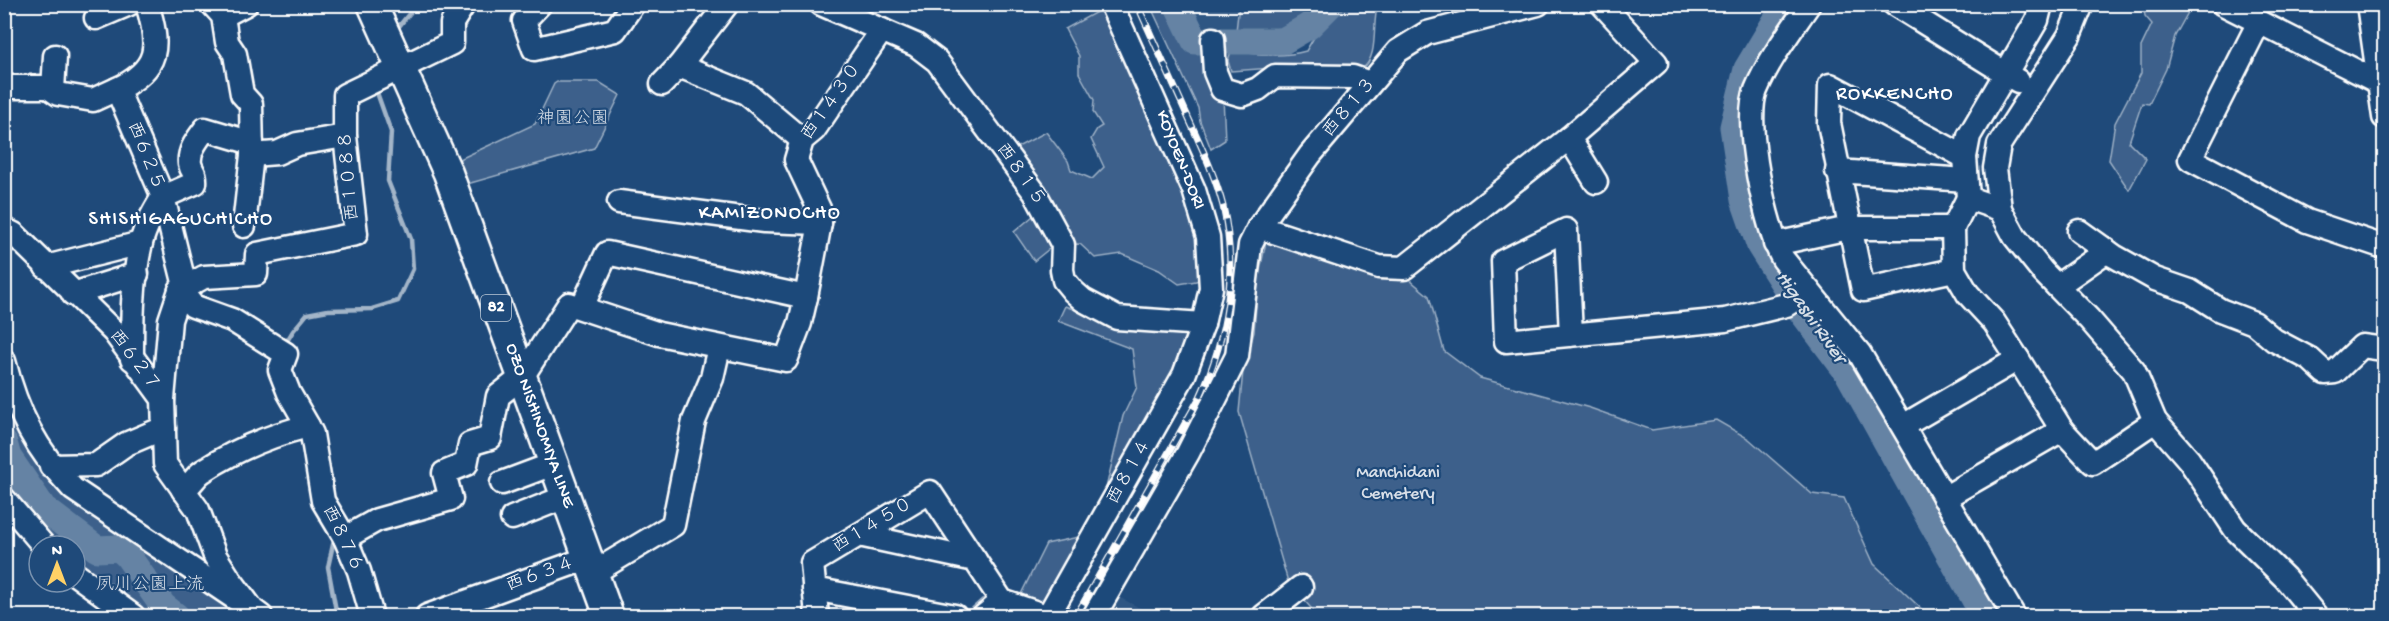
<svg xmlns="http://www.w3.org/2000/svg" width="2389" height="621" viewBox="0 0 2389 621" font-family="'Gochi Hand','Klee One',sans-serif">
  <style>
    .built { fill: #2e5683 }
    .green { fill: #3c618b; stroke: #9eb0c5; stroke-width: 1.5 }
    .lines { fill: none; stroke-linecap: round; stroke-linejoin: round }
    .stream { stroke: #a3b5c8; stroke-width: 4.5 }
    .river { stroke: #6583a4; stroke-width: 27 }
    .minor-casing { stroke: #fff; stroke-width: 27 }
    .major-casing { stroke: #fff; stroke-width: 33 }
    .minor { stroke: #1f4a7a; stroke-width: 22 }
    .major { stroke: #1f4a7a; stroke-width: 28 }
    .rail-casing { stroke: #fff; stroke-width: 7 }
    .rail { stroke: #1f4a7a; stroke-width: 4.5; stroke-dasharray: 14; stroke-linecap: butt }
    .labels { text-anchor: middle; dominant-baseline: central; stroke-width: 4.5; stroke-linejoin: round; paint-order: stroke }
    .shield { fill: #1f4a7a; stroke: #bcc9d7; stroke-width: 1.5 }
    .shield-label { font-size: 16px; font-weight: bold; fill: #fff }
    .street-label { font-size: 18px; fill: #fff; stroke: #1f4a7a }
    .park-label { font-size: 18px; fill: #d8dfe8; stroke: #1f4a7a }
    .neighbourhood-label { font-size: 20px; letter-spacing: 1.5px; fill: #fff; stroke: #1f4a7a }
    .water-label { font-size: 20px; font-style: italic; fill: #d8e0e8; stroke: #1f4a7a }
  </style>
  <rect width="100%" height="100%" fill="#1f4a7a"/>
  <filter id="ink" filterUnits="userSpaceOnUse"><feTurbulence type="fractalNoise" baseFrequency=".0167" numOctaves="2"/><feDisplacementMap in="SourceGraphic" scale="12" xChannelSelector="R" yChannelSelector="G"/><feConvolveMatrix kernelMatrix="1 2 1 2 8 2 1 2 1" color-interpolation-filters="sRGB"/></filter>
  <g filter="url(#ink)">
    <!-- built -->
    <g class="built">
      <path d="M1181 5H1239L1236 31 1195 35Z"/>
      <path d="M1115 595 1155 616H1102Z"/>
    </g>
    <!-- green -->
    <g class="green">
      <path d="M1150 5H1180L1195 37 1207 36 1223 97 1225 140 1211 149 1200 121 1198 108Z"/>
      <path d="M1239 5V4L1315 5 1302 21 1288 28 1236 31Z"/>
      <path d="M1333 5H1378C1371 23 1380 56 1362 69L1284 67 1231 71 1228 61 1231 51C1257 54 1281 58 1306 51Z"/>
      <path d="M2143 5H2192L2175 36 2166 69 2149 104 2142 103 2129 142 2146 159 2129 190 2109 160 2115 123 2141 73V47L2152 24 2145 16Z"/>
      <path d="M1102 9 1173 160 1193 217 1202 277 1196 281 1179 284 1159 270 1122 254 1095 258 1080 244 1054 245 1034 261 1014 232 1033 216 1046 193 1012 150 1046 132 1068 161 1071 170 1092 179 1104 167 1091 139 1097 129 1102 126 1093 112 1094 100 1079 73V56L1065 29Z"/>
      <path d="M557 82H599L620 95 594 148 453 188 445 166 535 124 554 84Z"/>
      <path d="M1267 237 1405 276 1429 296 1444 351 1480 378 1590 408 1652 430 1716 420 1749 439 1812 494 1844 498 1874 564 1929 616H1318L1288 582 1239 412 1243 371 1254 332 1258 280Z"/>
      <path d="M1065 306 1115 325 1188 334 1184 354 1116 489 1106 488 1123 416 1137 387 1132 349 1058 321Z"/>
      <path d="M4 386 24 439 247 616H141L75 568V546H51L12 499 5 485Z"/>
      <path d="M1083 536 1037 616H951L965 614 982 599 1021 594 1046 544Z"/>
    </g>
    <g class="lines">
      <!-- stream -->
      <g class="stream">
        <path d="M396 30 417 4"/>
        <path d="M284 346 293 331 307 314 328 310 372 309 398 301 413 269 411 239 388 181 391 132 375 87"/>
        <path d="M332 536 334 540 328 567 337 616"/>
      </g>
      <!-- river -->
      <g class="river">
        <path d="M1177 4 1195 41H1283L1309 26 1331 4"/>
        <path d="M1786 4 1747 69 1733 127 1744 200 1760 246 1799 308 1848 373 1984 616"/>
        <path d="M4 443 8 457 43 508 97 549 119 548 127 555 163 606 176 616"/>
      </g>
      <!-- minor casing -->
      <g class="minor-casing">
        <g id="minor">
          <path d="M212 4 223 16 227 42 235 54 242 94 251 104 252 155 244 226"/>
          <path d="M540 4 524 21 534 49 615 30 633 4"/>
          <path d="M727 4 679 66 746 93 802 140"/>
          <path d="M821 4 916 45 937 61 1035 193 1063 245 1062 270 1064 280 1073 291 1083 300 1117 318 1203 324"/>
          <path d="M1809 4C1790 32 1769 59 1756 90 1743 122 1766 230 1783 259L1860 354 2014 616"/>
          <path d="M1894 4 2018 81"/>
          <path d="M2082 4 2069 36 1999 145 1995 168 2000 209 2015 237 2043 272 2089 319 2134 371 2155 421 2189 460 2235 529 2285 578 2316 616"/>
          <path d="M2223 4 2380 83H2384"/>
          <path d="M2368 4 2384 117"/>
          <path d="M223 16 246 4"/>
          <path d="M96 18 129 4"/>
          <path d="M2258 24 2190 159 2307 221 2384 247"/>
          <path d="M1213 39 1215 72 1222 89 1242 95 1258 89 1275 76 1353 77 1370 83"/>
          <path d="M662 84 679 66"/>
          <path d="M4 87H48L58 94 93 100 117 89"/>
          <path d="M53 90 55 56"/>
          <path d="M1569 138 1596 182"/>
          <path d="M252 155 277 153 297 144 345 136"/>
          <path d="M1837 171 1966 180"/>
          <path d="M1968 198 1965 157 1969 136 2037 20 2041 4"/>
          <path d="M619 202 764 221 820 223V211L796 160 802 140 814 130 882 30"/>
          <path d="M1259 227 1379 267 1404 268 1569 138 1656 63 1602 4"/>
          <path d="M4 229 14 234 114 332 163 399 165 464 198 510 215 556 229 578 253 610 261 616"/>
          <path d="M2079 231 2114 256 2155 279 2190 291 2220 310 2254 323 2274 340 2310 359 2325 373 2335 372 2362 346 2384 349"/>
          <path d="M1775 244 1849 228H1953L1968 198 2000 209"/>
          <path d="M46 267 141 243"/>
          <path d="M1954 270 1863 290 1829 123 1830 85 1965 157"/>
          <path d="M185 286 163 197 195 183C196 171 192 173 190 164 188 150 198 139 205 129L252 143"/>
          <path d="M2057 286 2107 251"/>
          <path d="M180 290 193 306 232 320 286 354 280 370 289 393 308 426"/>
          <path d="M73 294 137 274"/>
          <path d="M806 297 820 223"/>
          <path d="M1571 335 1566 230 1503 261 1506 341 1725 320 1786 305 1809 291"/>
          <path d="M132 359C132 321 132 281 141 243 145 227 154 211 163 197L117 89C160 69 160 46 147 4"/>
          <path d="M4 361C17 413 36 450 73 489L239 601"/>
          <path d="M163 399 170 320 180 290 204 277 256 274 257 254 356 234 345 136V95L452 43V23L464 4"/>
          <path d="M1903 426 2018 359 1994 322 1968 294 1954 270 1953 228"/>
          <path d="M2062 430 2093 463 2155 421"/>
          <path d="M51 466 96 465 126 444 164 428"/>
          <path d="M502 483 553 464"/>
          <path d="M183 490C192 485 195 476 203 471 235 450 272 435 308 426L312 434 323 501 345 538 359 571 372 616"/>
          <path d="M1944 498 2062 430 2018 359"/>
          <path d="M4 499 44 546"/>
          <path d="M512 518 565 497"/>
          <path d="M859 535 975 560"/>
          <path d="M345 538 377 520 451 499 444 473 466 464 470 444 490 438 498 396 522 377 569 304 659 334 786 360 800 323 806 297 607 253 582 307"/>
          <path d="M593 573 673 525 694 421 712 378 719 347"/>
          <path d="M75 574 133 616"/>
          <path d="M814 589 955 616"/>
          <path d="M427 616 588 558"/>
          <path d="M817 616 812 563 930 492 1002 601 1046 616"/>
          <path d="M984 616 1002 601"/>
          <path d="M1048 616 1184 375 1203 324 1211 288 1208 237 1194 190 1111 4"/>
          <path d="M1094 616 1188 453 1237 356 1250 245 1259 227 1310 155 1398 51 1427 33 1538 4"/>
          <path d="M1264 616 1301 587"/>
        </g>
      </g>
      <!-- major casing -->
      <g class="major-casing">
        <g id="major">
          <path id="s1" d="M372 4 448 173 609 616"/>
        </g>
      </g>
      <!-- minor -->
      <use href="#minor" class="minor"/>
      <!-- major -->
      <use href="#major" class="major"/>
      <!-- rail casing -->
      <g class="rail-casing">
        <path id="rail" d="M1076 616 1200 397C1228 335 1238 273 1223 206 1215 175 1201 146 1188 117 1171 79 1154 42 1137 4"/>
      </g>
      <!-- rail -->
      <use href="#rail" class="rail"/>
    </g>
  </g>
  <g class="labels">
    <!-- shield labels -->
    <rect class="shield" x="481" y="295" width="30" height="26" rx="4.5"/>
    <g class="shield-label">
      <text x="496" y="308">82</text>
    </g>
    <!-- street labels -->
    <g class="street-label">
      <text transform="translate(832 102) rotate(-55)">西１４３０</text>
      <text transform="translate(1350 108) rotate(-50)">西８１３</text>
      <text transform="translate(145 156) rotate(68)">西６２５</text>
      <text transform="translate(1180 160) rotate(68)">KOYOEN-DORI</text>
      <text transform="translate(1020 175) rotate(55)">西８１５</text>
      <text transform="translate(350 176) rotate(-95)">西１０８８</text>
      <text transform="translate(134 361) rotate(53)">西６２７</text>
      <text stroke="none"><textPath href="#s1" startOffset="454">OZO NISHINOMIYA LINE</textPath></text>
      <text transform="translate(1130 472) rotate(-61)">西８１４</text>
      <text transform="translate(873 526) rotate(-31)">西１４５０</text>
      <text transform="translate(342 539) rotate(64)">西８７６</text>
      <text transform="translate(541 575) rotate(-20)">西６３４</text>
    </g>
    <!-- park labels -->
    <g class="park-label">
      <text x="573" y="119">神園公園</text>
      <text x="1398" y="473">Manchidani<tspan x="1398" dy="21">Cemetery</tspan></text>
      <text x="150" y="585">夙川公園上流</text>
    </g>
    <!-- neighbourhood labels -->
    <g class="neighbourhood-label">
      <text x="1895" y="95">ROKKENCHO</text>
      <text x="770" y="214">KAMIZONOCHO</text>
      <text x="181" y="220">SHISHIGAGUCHICHO</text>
    </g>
    <!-- water labels -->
    <g class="water-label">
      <text transform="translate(1810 318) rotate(55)">Higashi River</text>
    </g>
  </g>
  <!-- margin -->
  <rect width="2389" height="621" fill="none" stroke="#1f4a7a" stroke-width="24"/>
  <rect x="12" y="12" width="2365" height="597" fill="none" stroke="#fff" stroke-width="2" filter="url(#ink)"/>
  <!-- north arrow -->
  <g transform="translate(57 564)"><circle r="28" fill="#1f4a7a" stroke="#7992af" stroke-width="1.5"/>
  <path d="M0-4.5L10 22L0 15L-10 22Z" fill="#ffd166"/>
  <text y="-9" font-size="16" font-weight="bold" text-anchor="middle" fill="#ffffff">N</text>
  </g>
</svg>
